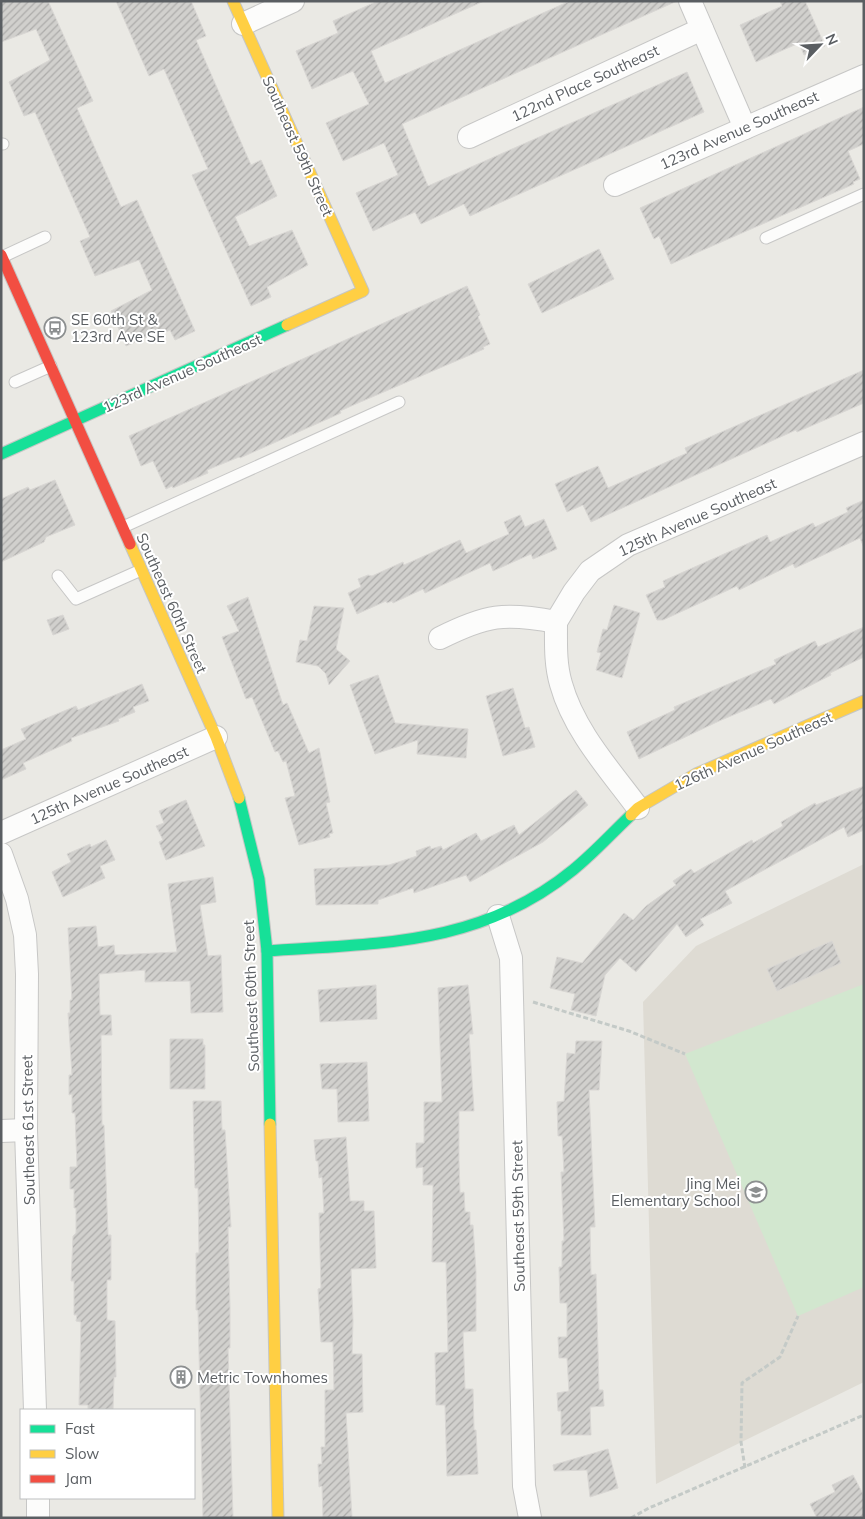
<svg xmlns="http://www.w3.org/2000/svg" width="865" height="1519" viewBox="0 0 865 1519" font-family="Mulish,sans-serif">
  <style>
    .education { fill: #dedbd3 }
    .pitch { fill: #d2e7cf }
    .building { fill: url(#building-hatch); stroke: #d9d7d4 }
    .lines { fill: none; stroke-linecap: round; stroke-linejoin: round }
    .lane-casing { stroke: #c7c7c6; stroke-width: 13 }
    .street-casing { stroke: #c7c7c6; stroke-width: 24 }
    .fast-casing { stroke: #c5c6c4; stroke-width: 13 }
    .slow-casing { stroke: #c5c6c4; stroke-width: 13 }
    .jam-casing { stroke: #c5c6c4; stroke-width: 13 }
    .path { stroke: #c4cac7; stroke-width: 3; stroke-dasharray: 5 2.5; stroke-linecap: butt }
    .lane { stroke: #fcfcfb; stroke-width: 11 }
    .street { stroke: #fcfcfb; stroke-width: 22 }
    .fast { stroke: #16e098; stroke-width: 11 }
    .slow { stroke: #ffcf43; stroke-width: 11 }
    .jam { stroke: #f24e42; stroke-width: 11 }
    .labels { text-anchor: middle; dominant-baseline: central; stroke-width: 4; stroke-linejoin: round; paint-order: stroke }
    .street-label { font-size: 15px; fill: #5a5e62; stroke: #fff }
    .poi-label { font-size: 15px; fill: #5a5e62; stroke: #fff; text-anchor: start }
  </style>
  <defs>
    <pattern id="building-hatch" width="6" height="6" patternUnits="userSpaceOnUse" patternTransform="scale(1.25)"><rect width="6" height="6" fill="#d1d0cd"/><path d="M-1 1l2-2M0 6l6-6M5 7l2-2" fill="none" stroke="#adacaa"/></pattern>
  </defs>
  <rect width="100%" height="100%" fill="#eae9e4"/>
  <!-- education -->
  <path class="education" d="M864 864V1382L656 1484 643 1002 696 946Z"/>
  <!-- pitch -->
  <path class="pitch" d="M864 984V1287L798 1316 685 1054Z"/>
  <!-- building -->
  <g class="building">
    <path d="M1 1H48L93 101 77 108 121 207 137 200 195 331 175 340 170 330 150 339 149 336 126 346 111 311 152 290 139 260 95 276 80 241 90 237 35 112 24 116 9 82 50 60 36 29 1 42Z"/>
    <path d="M116 1H191L206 36 196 40 251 165 261 160 277 196 235 217 249 246 292 230 308 265 267 287 271 297 251 306 192 175 208 169 164 69 149 76Z"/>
    <path d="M378 1H484L371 51 385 83 570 1H677L402 124 428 186 687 72 704 112 470 216 464 204 421 224 415 212 373 231 356 193 398 175 384 143 343 161 326 123 369 104 353 71 312 89 296 51 338 33 333 21Z"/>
    <path d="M780 1H805L825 46 804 55 799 43 756 62 740 25 782 6Z"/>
    <path d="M864 107V144L848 151 860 179 853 182 854 184 671 264 659 236 654 239 640 208Z"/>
    <path d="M599 249 614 279 542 313 528 284Z"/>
    <path d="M467 286 480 315 478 317 490 344 483 347 484 349 358 403 340 411 341 413 240 458 239 457 207 470 208 473 173 488 172 486 166 489 153 461 141 466 129 436Z"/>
    <path d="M864 370V403L797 432 796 430 591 522 583 505 567 512 555 484 598 466 608 488 687 453 685 448Z"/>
    <path d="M55 480 75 525 46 537 44 542 1 562V499L28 487 30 490Z"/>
    <path d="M864 500V548L860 538 795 568 793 564 739 590 737 586 663 620H657L646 595 665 587 663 581 767 535 770 542 813 523 815 527 848 512 846 508Z"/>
    <path d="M520 515 525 527 544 519 557 549 533 559 531 554 493 571 490 563 425 593 423 589 393 603 392 601 387 603 386 601 357 614 348 593 361 587 358 579 368 575 372 576 403 562 404 565 460 540 466 553 509 534 504 522Z"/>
    <path d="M248 597 283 705 287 703 309 753 319 748 330 802 326 803 333 833 329 834 330 837 299 845 285 798 295 796 286 761 283 762 278 751 275 752 252 697 246 699 222 637 239 631 227 606Z"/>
    <path d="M614 605 640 613 622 678 596 670 601 653 597 652 603 629 607 630Z"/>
    <path d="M314 606 344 608 336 649 350 661 329 685 326 674 318 666 296 662 300 640 307 641Z"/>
    <path d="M63 615 69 629 53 635 47 620Z"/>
    <path d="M864 627V657L830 673 831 675 774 704 771 699 719 721 639 759 627 732 675 710 674 707 776 664 774 660 815 641 818 647Z"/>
    <path d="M378 675 395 723 468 729 466 758 417 754 418 740 375 754 350 685Z"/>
    <path d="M142 684 149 701 133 707 135 712 118 719 119 721 71 738 72 741 23 763 26 769 1 780V750L26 739 21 729 76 706 78 710Z"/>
    <path d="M513 688 525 728 529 727 535 747 503 756 486 696Z"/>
    <path d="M864 786V830L848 837 844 827 725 891 732 903 700 919 704 925 686 937 677 924 636 972 620 958 605 975 596 1016 571 1010 575 994 550 988 557 957 582 963 624 913 633 920 646 906 676 885 673 881 691 869 694 873 752 840 753 843 783 826 781 822 815 803 816 805Z"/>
    <path d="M576 790 588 805 543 842 470 882 466 875 414 893 413 888 378 900V904L316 905 314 869 389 865 417 856 416 851 430 846 431 849 441 846 443 850 476 833 481 841 514 825 519 835Z"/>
    <path d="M186 800 205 846 166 860 159 842 163 840 156 826 164 823 159 811Z"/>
    <path d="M106 840 115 860 100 866 105 878 63 897 52 872 71 862 67 854 90 844 91 847Z"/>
    <path d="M213 877 216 902 200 905 208 956 221 955 223 1012 191 1013 190 981 145 982V970L99 974 100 1015H111L112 1035H101L102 1125H104L108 1235H111V1280H107V1320L115 1321 116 1377H114L113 1410H88V1405H79L81 1322 76 1321 77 1315H74V1281H71L73 1236 76 1233V1208H74V1189H70V1167H77L75 1113H72V1094L69 1095V1075H72L68 1013H70V1000H72L68 928 96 926 98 947 114 945 115 955 177 952 168 884Z"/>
    <path d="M832 941 841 963 777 991 767 969Z"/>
    <path d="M376 985 377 1019 320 1022 318 990Z"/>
    <path d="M468 985 473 1034H469L474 1111H459V1161L460 1193 464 1192 465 1212H470V1225H473L476 1272V1331L463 1332 465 1389H473L474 1430H476L478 1474 447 1476 445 1405H436L435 1353 448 1352 446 1262H432L433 1185H423V1167L416 1168V1143H424V1102H442L438 988Z"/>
    <path d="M170 1039H203V1045H205V1089H170Z"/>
    <path d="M576 1041H602L599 1090H589L595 1227H590L591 1275 596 1274 599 1390H603L604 1406 590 1407 591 1435H561V1411H558L557 1393 569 1391 567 1358H559L558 1337H567V1303H560L559 1267H562V1241H564L561 1172H564L562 1136H558L557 1102 564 1101 567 1053 575 1054Z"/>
    <path d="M367 1062 369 1121 338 1122 337 1089H322L320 1064Z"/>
    <path d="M193 1101H221L222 1130H225L231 1227H228L230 1308V1348H228L233 1518H203L198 1310H196V1253H199L198 1188H195Z"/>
    <path d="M346 1137 350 1201H364V1211H374L376 1268 351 1269 353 1321 352 1354H362L363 1412 346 1413 352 1518H323L322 1486 319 1487 318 1464H322L321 1447H325V1390H334L333 1342H321L318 1289 321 1288 319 1213H324L322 1177 319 1178 318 1161H316L314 1140Z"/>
    <path d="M608 1449 618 1488 590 1497 587 1470 554 1471 553 1465Z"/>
    <path d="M853 1475 864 1496V1518H817L810 1504 835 1492 832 1485Z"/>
  </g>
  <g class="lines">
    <!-- lane casing -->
    <g class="lane-casing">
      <g id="lane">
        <path d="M1 144H3"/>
        <path d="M766 238 864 194"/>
        <path d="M2 257 45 237"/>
        <path d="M15 382 51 366"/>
        <path d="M123 527 399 402"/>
        <path d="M58 576 76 599 141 570"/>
      </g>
    </g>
    <!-- street casing -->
    <g class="street-casing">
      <g id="street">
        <path d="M690 1 745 128"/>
        <path d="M243 24 293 1"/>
        <path d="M469 137 702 29"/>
        <path d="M615 185 864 76"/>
        <path d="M556 622C556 643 555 664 561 684 574 731 610 770 638 808"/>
        <path d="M440 638C486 615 504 612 556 622L574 592 590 571 628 545 864 443"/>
        <path d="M1 833 216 737"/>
        <path d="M1 854 17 899 25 935 27 974 26 1130 35 1410"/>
        <path d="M498 916 511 958 524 1486 530 1518"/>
        <path d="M1 1131 26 1130"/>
        <path d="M38 1498V1518"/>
      </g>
    </g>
    <!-- fast casing -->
    <g class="fast-casing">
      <g id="fast">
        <path d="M1 454 287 325"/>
        <path d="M239 798 259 879 267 951 270 1124"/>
        <path d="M267 951C380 943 480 946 573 870 594 853 612 833 631 815"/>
      </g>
    </g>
    <!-- slow casing -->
    <g class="slow-casing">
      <g id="slow">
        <path d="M233 1 363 291 287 325"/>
        <path d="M130 544 216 737 239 798"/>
        <path d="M631 815 638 808 696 774 864 701"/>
        <path d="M270 1124 278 1518"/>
      </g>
    </g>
    <!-- jam casing -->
    <g class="jam-casing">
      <path id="jam" d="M1 255 130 544"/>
    </g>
    <!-- path -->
    <g class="path">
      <path d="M533 1002 629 1031 685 1054"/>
      <path d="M745 1468 741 1442 742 1383 780 1357 798 1316"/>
      <path d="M631 1518 649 1508 864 1415"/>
    </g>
    <!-- lane -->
    <use href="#lane" class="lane"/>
    <!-- street -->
    <use href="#street" class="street"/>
    <!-- fast -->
    <use href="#fast" class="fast"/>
    <!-- slow -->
    <use href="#slow" class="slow"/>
    <!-- jam -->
    <use href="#jam" class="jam"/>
  </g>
  <!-- icons -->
  <defs>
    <g id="bus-ring" transform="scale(1.125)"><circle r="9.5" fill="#fff" stroke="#8c8f90" stroke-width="1.5"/><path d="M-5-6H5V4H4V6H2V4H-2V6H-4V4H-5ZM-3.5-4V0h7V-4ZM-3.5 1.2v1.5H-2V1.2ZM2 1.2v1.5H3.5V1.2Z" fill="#8c8f90"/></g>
    <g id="school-ring" transform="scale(1.125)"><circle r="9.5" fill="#fff" stroke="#8c8f90" stroke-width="1.5"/><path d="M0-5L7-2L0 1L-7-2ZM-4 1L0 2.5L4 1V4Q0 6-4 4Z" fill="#8c8f90"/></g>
    <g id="building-ring" transform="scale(1.125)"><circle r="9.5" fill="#fff" stroke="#8c8f90" stroke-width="1.5"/><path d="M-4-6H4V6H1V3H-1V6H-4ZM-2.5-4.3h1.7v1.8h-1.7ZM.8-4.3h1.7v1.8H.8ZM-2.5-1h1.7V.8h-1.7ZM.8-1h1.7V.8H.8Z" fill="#8c8f90"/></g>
  </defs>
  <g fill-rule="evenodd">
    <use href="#bus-ring" x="55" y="328"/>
    <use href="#school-ring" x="756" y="1192"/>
    <use href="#building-ring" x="181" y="1377"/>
  </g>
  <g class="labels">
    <!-- street labels -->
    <g class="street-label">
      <text transform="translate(585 83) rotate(-25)">122nd Place Southeast</text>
      <text transform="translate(739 130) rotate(-24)">123rd Avenue Southeast</text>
      <text transform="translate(298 146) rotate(66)">Southeast 59th Street</text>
      <text transform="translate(182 373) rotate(-24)">123rd Avenue Southeast</text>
      <text transform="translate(697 517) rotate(-24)">125th Avenue Southeast</text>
      <text transform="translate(172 603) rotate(66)">Southeast 60th Street</text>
      <text transform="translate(753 751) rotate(-24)">126th Avenue Southeast</text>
      <text transform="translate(109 785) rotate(-24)">125th Avenue Southeast</text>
      <text transform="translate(251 996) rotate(-92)">Southeast 60th Street</text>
      <text transform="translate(28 1130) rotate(-91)">Southeast 61st Street</text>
      <text transform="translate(518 1216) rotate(-91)">Southeast 59th Street</text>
    </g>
    <!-- poi labels -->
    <g class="poi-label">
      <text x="71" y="319">SE 60th St &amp;<tspan x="71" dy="17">123rd Ave SE</tspan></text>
      <text x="740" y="1183" text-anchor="end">Jing Mei<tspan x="740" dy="17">Elementary School</tspan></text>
      <text x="197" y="1377">Metric Townhomes</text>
    </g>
  </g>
  <!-- border -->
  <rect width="865" height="1519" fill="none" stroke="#5a5e62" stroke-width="5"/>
  <!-- legend -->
  <rect x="20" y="1409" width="175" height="90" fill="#ffffff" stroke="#bdbfc0"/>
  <rect x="30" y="1425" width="25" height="8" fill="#16e098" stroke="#bdbfc0"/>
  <text x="65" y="1434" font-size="15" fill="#5a5e62">Fast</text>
  <rect x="30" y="1450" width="25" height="8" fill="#ffcf43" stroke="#bdbfc0"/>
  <text x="65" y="1459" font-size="15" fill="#5a5e62">Slow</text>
  <rect x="30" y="1475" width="25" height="8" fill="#f24e42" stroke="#bdbfc0"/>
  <text x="65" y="1484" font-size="15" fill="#5a5e62">Jam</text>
  <!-- north arrow -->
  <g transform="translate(820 45) rotate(65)" stroke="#ffffff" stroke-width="4" paint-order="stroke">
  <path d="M0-4L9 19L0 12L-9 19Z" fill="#5a5e62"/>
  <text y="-8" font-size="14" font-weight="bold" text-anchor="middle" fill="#5a5e62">N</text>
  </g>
</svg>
